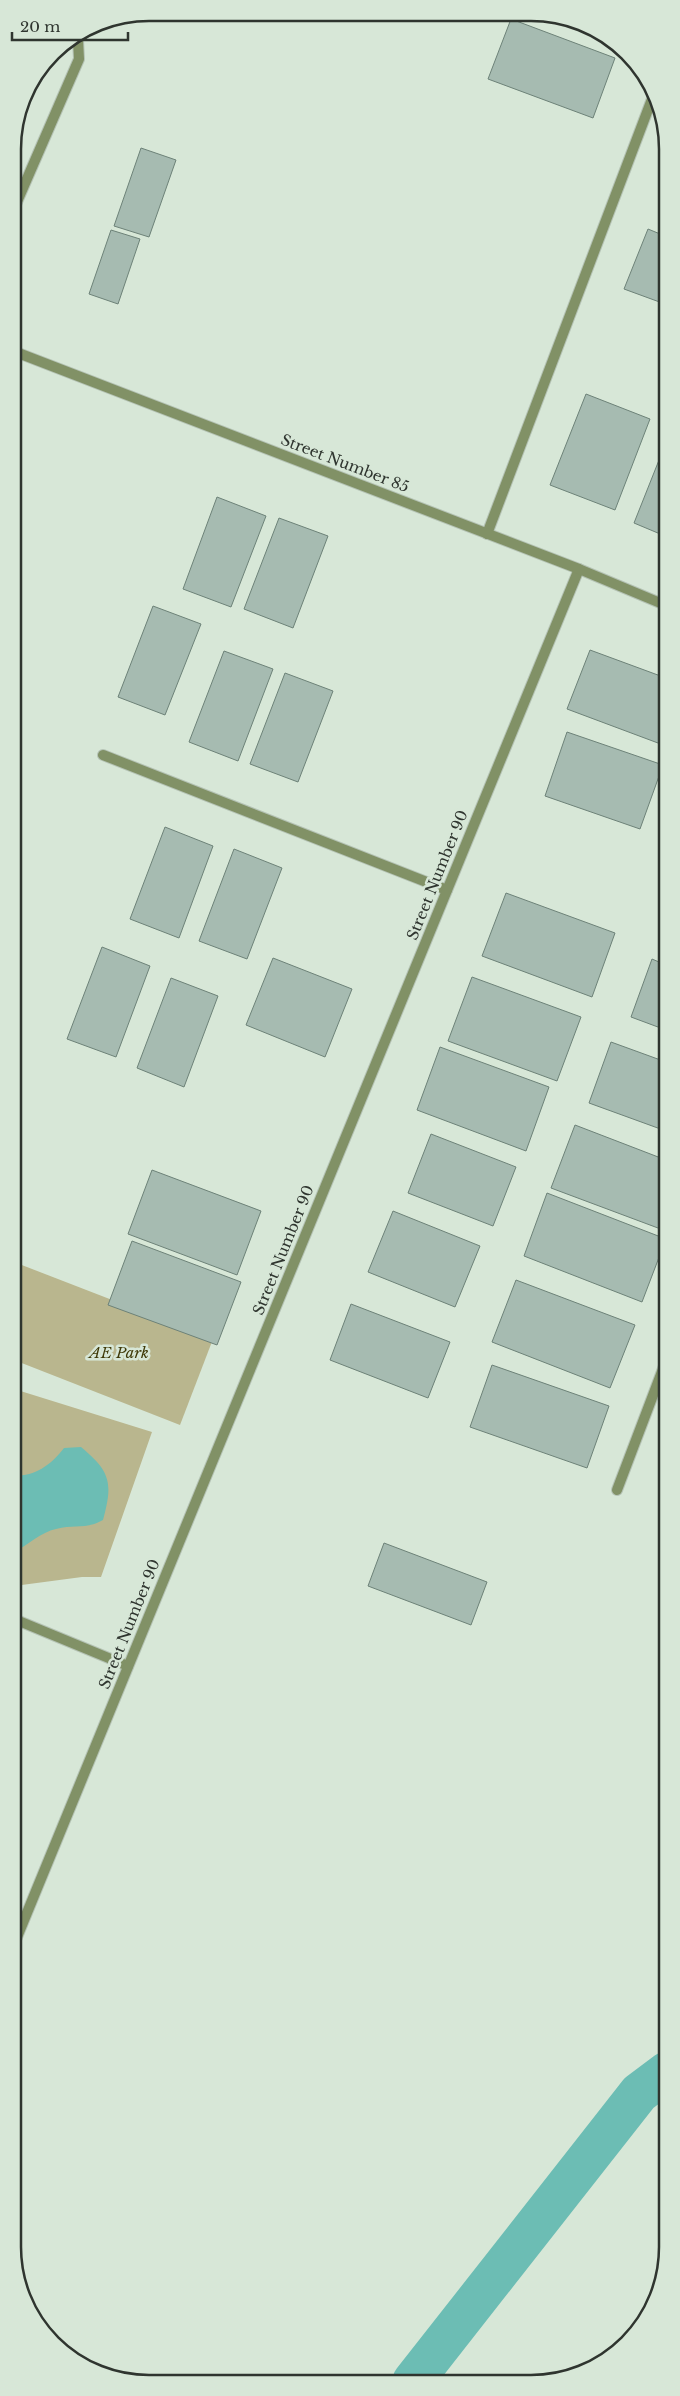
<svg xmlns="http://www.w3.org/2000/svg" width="680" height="2396" viewBox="0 0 680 2396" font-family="'Libre Baskerville',serif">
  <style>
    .green { fill: #b9b68e }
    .water { fill: #6cbdb4 }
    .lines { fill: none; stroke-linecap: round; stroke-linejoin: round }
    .canal { stroke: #6cbdb4; stroke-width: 41 }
    .building { fill: #a6bbb1; stroke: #6d8278 }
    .service-casing { stroke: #b5c3b5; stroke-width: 12 }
    .minor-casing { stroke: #b5c3b5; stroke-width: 12 }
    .tertiary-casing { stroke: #b5c3b5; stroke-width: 12 }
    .service { stroke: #819166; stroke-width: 10 }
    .minor { stroke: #819166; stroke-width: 10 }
    .tertiary { stroke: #819166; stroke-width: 10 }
    .labels { text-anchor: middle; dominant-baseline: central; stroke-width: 5; stroke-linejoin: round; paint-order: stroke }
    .street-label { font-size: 15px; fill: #2f352f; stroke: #d7e7d7 }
    .park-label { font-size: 15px; font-style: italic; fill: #3e3907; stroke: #d7e7d7 }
    .rim { fill: none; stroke: #2f352f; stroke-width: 2.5 }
  </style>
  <rect width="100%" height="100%" fill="#d7e7d7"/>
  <!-- green -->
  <g class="green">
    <path d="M14 1262 213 1339 180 1425 14 1360Z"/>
    <path d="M14 1389 152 1432 101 1577H82L14 1586Z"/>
  </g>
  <!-- water -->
  <path class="water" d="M81 1447C111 1472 113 1483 103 1520 85 1530 75 1524 56 1529 41 1532 28 1545 14 1552V1475C34 1478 53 1463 64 1448Z"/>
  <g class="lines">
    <!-- canal -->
    <path class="canal" d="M413 2381 639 2093 667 2072"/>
  </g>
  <!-- building -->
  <g class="building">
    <path d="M511 19 615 58 593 118 488 79Z"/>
    <path d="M141 148 176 160 149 237 114 226Z"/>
    <path d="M665 213V230L659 228Z"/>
    <path d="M648 229 665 236V304L624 289Z"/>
    <path d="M111 230 140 239 118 304 89 294Z"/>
    <path d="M586 394 650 419 615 510 550 485Z"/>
    <path d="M665 445V536L634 523Z"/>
    <path d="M217 497 266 516 231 607 183 589Z"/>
    <path d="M279 518 328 536 293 628 244 609Z"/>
    <path d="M153 606 201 624 165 715 118 697Z"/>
    <path d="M590 650 666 678V746L567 709Z"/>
    <path d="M224 651 273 669 238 761 189 742Z"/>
    <path d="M285 673 333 691 298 782 250 764Z"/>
    <path d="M567 732 663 765 640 829 545 796Z"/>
    <path d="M165 827 213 846 179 938 130 919Z"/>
    <path d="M234 849 282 868 247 959 199 941Z"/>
    <path d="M506 893 615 933 592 997 482 956Z"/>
    <path d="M102 947 150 966 116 1057 67 1039Z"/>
    <path d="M273 958 352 989 325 1057 246 1025Z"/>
    <path d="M652 959 666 965V1030L631 1017Z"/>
    <path d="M472 977 581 1017 557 1081 448 1041Z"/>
    <path d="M171 978 218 996 184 1087 137 1068Z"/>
    <path d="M611 1042 666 1062V1131L589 1103Z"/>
    <path d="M440 1047 549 1087 526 1151 417 1110Z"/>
    <path d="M575 1125 666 1160V1231L551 1188Z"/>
    <path d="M431 1134 516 1167 493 1226 408 1193Z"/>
    <path d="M152 1170 261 1211 237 1275 128 1234Z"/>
    <path d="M547 1193 666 1239 642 1302 524 1256Z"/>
    <path d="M393 1211 480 1246 455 1307 368 1272Z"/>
    <path d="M132 1241 241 1282 217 1345 108 1305Z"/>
    <path d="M516 1280 635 1325 610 1388 492 1342Z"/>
    <path d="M351 1304 450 1342 428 1398 330 1360Z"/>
    <path d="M492 1365 609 1406 587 1468 470 1427Z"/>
    <path d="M384 1543 487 1582 471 1625 368 1586Z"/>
  </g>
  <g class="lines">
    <!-- service casing -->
    <g class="service-casing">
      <g id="service">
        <path d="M13 211 79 59 78 40 74 38"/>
        <path d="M14 1619 128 1666"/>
      </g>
    </g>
    <!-- minor casing -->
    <g class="minor-casing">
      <g id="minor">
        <path d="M487 534 652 99"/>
        <path d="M103 755 447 890"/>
        <path d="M617 1490 666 1361"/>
        <path d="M15 1942 579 569"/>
      </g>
    </g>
    <!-- tertiary casing -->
    <g class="tertiary-casing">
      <path id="tertiary" d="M13 351 579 569 665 605"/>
    </g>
    <!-- service -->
    <use href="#service" class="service"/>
    <!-- minor -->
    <use href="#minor" class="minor"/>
    <!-- tertiary -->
    <use href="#tertiary" class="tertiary"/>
  </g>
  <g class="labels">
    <!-- street labels -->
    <g class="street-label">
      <text transform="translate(345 463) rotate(21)">Street Number 85</text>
      <text transform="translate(437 875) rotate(-68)">Street Number 90</text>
      <text transform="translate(283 1250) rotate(-68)">Street Number 90</text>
      <text transform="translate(129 1624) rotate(-68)">Street Number 90</text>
    </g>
    <!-- park labels -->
    <g class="park-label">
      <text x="119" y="1352">AE Park</text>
    </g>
  </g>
  <!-- crop -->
  <path d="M0 0H680V2396H0ZM149 21H531A128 128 0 0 1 659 149V2247A128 128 0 0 1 531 2375H149A128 128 0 0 1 21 2247V149A128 128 0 0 1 149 21Z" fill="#d7e7d7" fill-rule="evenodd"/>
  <path class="rim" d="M149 21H531A128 128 0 0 1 659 149V2247A128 128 0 0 1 531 2375H149A128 128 0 0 1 21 2247V149A128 128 0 0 1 149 21Z"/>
  <!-- scale -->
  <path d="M12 32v8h116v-8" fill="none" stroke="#2f352f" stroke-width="2.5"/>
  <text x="20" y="32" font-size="15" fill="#2f352f" stroke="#d7e7d7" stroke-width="4" paint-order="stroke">20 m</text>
</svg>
